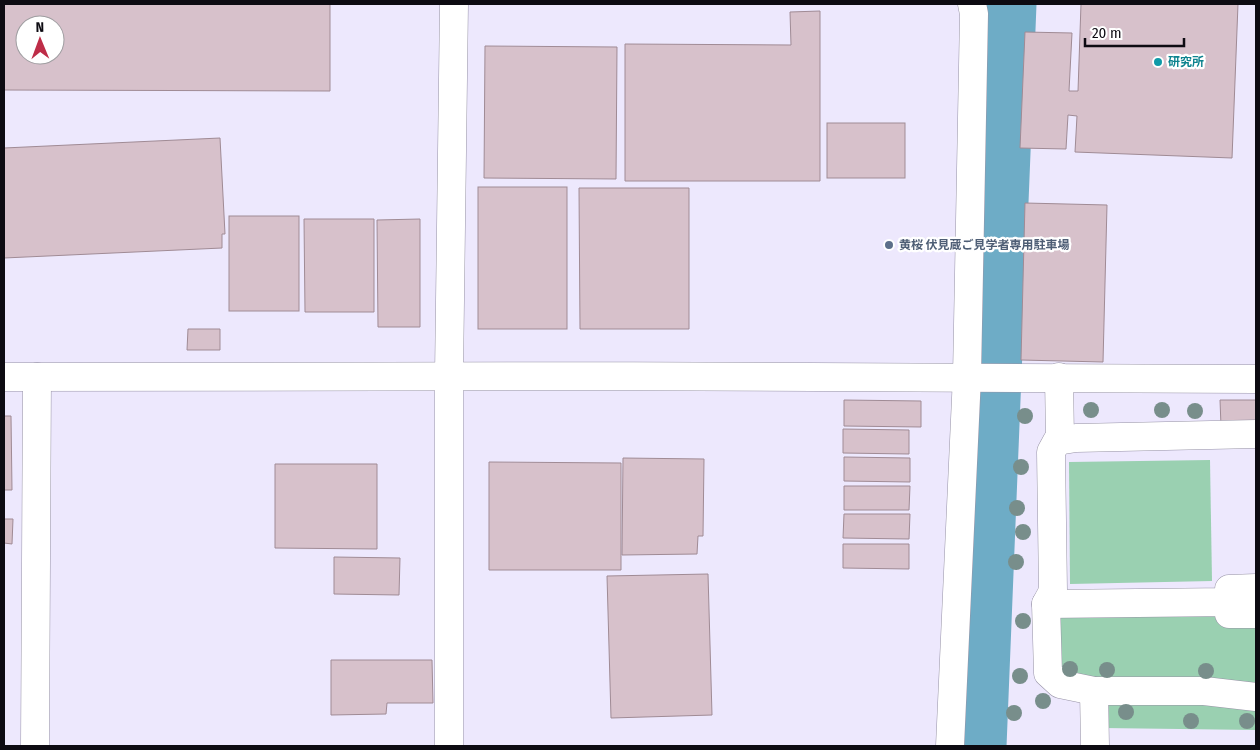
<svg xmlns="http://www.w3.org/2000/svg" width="1260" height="750" viewBox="0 0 1260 750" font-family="'Fira Sans Condensed','Noto Sans JP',sans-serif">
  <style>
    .green { fill: #9ad0b1 }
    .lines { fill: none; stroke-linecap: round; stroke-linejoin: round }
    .river { stroke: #6eacc6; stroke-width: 59 }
    .building { fill: #d7c1cb; stroke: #a08b95; fill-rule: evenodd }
    .minor-casing { stroke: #9793a6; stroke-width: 29 }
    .minor { stroke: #fff; stroke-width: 28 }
    .tree { fill: #788e8b }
    .culture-dot { fill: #0f9aa8; stroke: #fff; stroke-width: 2 }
    .service-dot { fill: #5c6f8a; stroke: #fff; stroke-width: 2 }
    .labels { text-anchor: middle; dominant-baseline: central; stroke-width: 4.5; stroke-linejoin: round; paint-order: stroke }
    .culture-label { font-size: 12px; font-weight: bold; fill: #0d838f; stroke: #fff; text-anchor: start }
    .service-label { font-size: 12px; font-weight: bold; fill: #4e5e75; stroke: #fff; text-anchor: start }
  </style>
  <rect width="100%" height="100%" fill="#ede8fd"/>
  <!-- green -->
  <g class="green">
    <path d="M1210 460 1212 581 1070 584 1069 462Z"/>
    <path d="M1064 611H1220L1256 621V691L1059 677 1055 627Z"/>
    <path d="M1221 700 1256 708V730L1103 728 1107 703Z"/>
  </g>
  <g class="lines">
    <!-- river -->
    <path class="river" d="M977 746 1007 4"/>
  </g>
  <!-- building -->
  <g class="building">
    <path d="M4 4H330V91L4 90ZM25 25H55V55H25Z"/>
    <path d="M1081 4H1238L1232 158 1075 152 1077 116 1068 115 1066 149 1020 148 1025 32 1072 33 1069 91H1078Z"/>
    <path d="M820 11V181H625V44L791 45 790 12Z"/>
    <path d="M485 46 617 47 616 179 484 178Z"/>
    <rect x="827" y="123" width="78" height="55"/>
    <path d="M220 138 225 234H222V248L4 258V148Z"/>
    <rect x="478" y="187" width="89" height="142"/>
    <path d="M579 188H689V329H580Z"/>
    <path d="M1025 203 1107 205 1103 362 1021 360Z"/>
    <rect x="229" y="216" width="70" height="95"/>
    <path d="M304 219H374V312H305Z"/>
    <path d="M420 219V327H378L377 220Z"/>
    <path d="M188 329H220V350H187Z"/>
    <path d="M844 400 921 401V427L844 426Z"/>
    <path d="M1220 400H1256V426H1221Z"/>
    <path d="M4 416H11L12 490H4Z"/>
    <path d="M843 429 909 430V454L843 453Z"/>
    <path d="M844 457 910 458V482L844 481Z"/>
    <path d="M623 458 704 459 703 536H698L697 554 622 555Z"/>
    <path d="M489 462 621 463V570H489Z"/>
    <path d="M275 464H377V549L275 548Z"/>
    <path d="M844 486H910L909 510H844Z"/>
    <path d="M844 514H910L909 539 843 538Z"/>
    <path d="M4 519H13L12 544 4 543Z"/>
    <path d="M843 544H909V569L843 568Z"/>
    <path d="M334 557 400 558 399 595 334 594Z"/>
    <path d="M708 574 712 715 611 718 607 576Z"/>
    <path d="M331 660H432L433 703H387L386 714 331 715Z"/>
  </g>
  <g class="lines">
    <!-- minor casing -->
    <g class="minor-casing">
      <g id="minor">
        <path d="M4 377C421 375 839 376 1256 379"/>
        <path d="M1059 377 1060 440"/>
        <path d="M1256 434 1076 438 1057 441 1051 452 1053 591 1046 604 1048 673 1060 684 1094 691H1204L1256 697"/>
        <path d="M1046 604 1229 602V589L1256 588V614H1229V602"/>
        <path d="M1094 691 1095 746"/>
        <path d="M35 746 37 377"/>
        <path d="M449 746V375L454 4"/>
        <path d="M950 746 967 376 974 14 972 4"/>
      </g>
    </g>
    <!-- minor -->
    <use href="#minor" class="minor"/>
  </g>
  <!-- trees -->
  <g class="tree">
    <circle cx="1091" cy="410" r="8"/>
    <circle cx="1162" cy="410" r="8"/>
    <circle cx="1195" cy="411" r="8"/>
    <circle cx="1025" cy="416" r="8"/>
    <circle cx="1021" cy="467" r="8"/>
    <circle cx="1017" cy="508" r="8"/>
    <circle cx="1023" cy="532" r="8"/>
    <circle cx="1016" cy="562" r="8"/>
    <circle cx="1023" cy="621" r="8"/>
    <circle cx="1070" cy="669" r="8"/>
    <circle cx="1107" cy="670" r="8"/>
    <circle cx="1206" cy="671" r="8"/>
    <circle cx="1020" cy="676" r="8"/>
    <circle cx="1043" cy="701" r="8"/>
    <circle cx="1126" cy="712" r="8"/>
    <circle cx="1014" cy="713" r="8"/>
    <circle cx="1191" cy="721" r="8"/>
    <circle cx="1247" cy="721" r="8"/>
  </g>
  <!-- markers -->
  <circle class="culture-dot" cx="1158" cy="62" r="5"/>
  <circle class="service-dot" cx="889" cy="245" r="5"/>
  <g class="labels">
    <!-- culture labels -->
    <g class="culture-label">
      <text x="1168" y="62">研究所</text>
    </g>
    <!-- service labels -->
    <g class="service-label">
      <text x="899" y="245">黄桜 伏見蔵ご見学者専用駐車場</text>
    </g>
  </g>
  <!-- border -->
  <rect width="1260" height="750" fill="none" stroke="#0d0b12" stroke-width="10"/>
  <!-- north arrow -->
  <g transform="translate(40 40) rotate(359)"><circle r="24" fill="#ffffff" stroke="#9e9da0"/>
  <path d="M0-4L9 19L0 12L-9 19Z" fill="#be2d48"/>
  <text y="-8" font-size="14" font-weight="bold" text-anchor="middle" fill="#0d0b12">N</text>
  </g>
  <!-- scale -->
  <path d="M1085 38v8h99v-8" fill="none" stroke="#0d0b12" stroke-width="2.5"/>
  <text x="1092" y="38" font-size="15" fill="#0d0b12" stroke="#ffffff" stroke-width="4" paint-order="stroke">20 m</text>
</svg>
